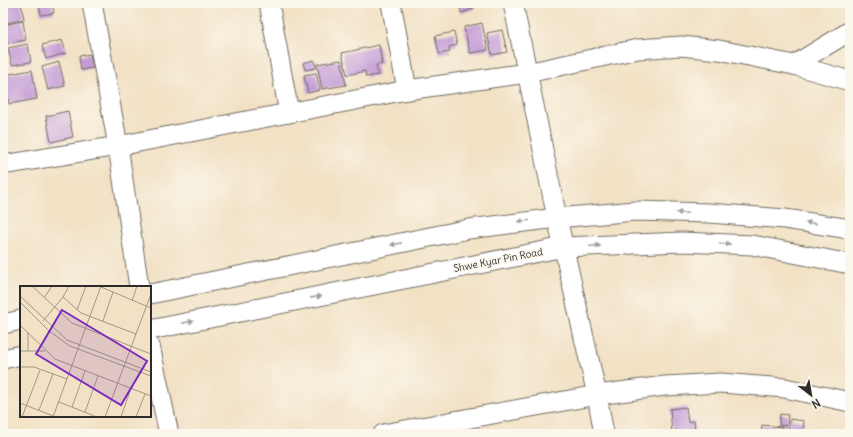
<svg xmlns="http://www.w3.org/2000/svg" width="853" height="437" viewBox="0 0 853 437" font-family="Delius,sans-serif">
  <style>
    .building { fill: #c094d4 }
    .lines { fill: none; stroke-linecap: round; stroke-linejoin: round }
    .minor-casing { stroke: #716b61; stroke-width: 21 }
    .minor { stroke: #fff; stroke-width: 19 }
    .oneway { fill: #a0a0a0 }
    .labels { text-anchor: middle; dominant-baseline: central; stroke-width: 3.5; stroke-linejoin: round; paint-order: stroke }
    .street-label { font-size: 10px; fill: #2b2b2b; stroke: #fbf7ec }
    .inset-road { fill: none; stroke: #a29887; stroke-width: 1 }
    .view { fill: #7b2cbf; fill-opacity: 0.15; stroke: #7b2cbf; stroke-width: 2 }
    .inset-edge { fill: none; stroke: #2b2b2b; stroke-width: 2 }
  </style>
  <rect width="100%" height="100%" fill="#fbf7ec"/>
  <filter id="ink" filterUnits="userSpaceOnUse"><feTurbulence type="fractalNoise" baseFrequency=".025" numOctaves="2"/><feDisplacementMap in="SourceGraphic" scale="8" xChannelSelector="R" yChannelSelector="G"/><feConvolveMatrix kernelMatrix="1 2 1 2 8 2 1 2 1" color-interpolation-filters="sRGB"/></filter>
  <filter id="wash" filterUnits="userSpaceOnUse"><feTurbulence type="fractalNoise" baseFrequency=".012" numOctaves="4" result="noise"/><feDisplacementMap in="SourceGraphic" scale="16" xChannelSelector="R" yChannelSelector="G"/><feGaussianBlur stdDeviation="0.9" result="paint"/><feColorMatrix in="noise" values="0 0 0 0 0 0 0 0 0 0 0 0 0 0 0 0 0 1.4 0 .05"/><feComposite in="paint" operator="in"/></filter>
  <g filter="url(#wash)">
    <rect width="100%" height="100%" fill="#f2e1c4"/>
    <g id="blocks">
      <!-- building -->
      <g class="building">
        <path d="M3 3H21L24 19 7 23 6 15H3Z"/>
        <path d="M47 3H52L54 13 41 15 39 5Z"/>
        <path d="M298 3H310L311 7 299 9Z"/>
        <path d="M459 3H472L474 9 461 13Z"/>
        <path d="M23 21 26 40 3 44V25Z"/>
        <path d="M482 23 488 50 470 53 464 27Z"/>
        <path d="M502 30 507 52 492 55 487 33Z"/>
        <path d="M454 32 457 45 449 47 450 52 439 54 435 36Z"/>
        <path d="M62 40 66 53 46 59 42 45Z"/>
        <path d="M28 44 31 62 12 65 8 48Z"/>
        <path d="M379 45 382 64 376 65 378 75 366 77 365 71 347 75 342 53Z"/>
        <path d="M90 54 93 68 81 70 79 56Z"/>
        <path d="M314 60 316 68 305 70 303 63Z"/>
        <path d="M341 60 346 85 322 89 317 64Z"/>
        <path d="M59 62 65 86 48 90 42 67Z"/>
        <path d="M32 70 37 99 9 104 4 75Z"/>
        <path d="M316 73 320 90 308 93 304 75Z"/>
        <path d="M68 111 73 137 51 142 46 116Z"/>
        <path d="M686 407 688 422 694 421 695 433 672 434 670 409Z"/>
        <path d="M780 414 788 415 787 426 779 425Z"/>
        <path d="M790 419 804 421 803 434H788Z"/>
        <path d="M762 425 782 427 781 434H761Z"/>
      </g>
    </g>
  </g>
  <g filter="url(#ink)">
    <use href="#blocks" fill-opacity="0" stroke="#716b61" stroke-width="1"/>
    <g class="lines">
      <!-- minor casing -->
      <g class="minor-casing">
        <g id="minor">
          <path d="M92 3 118 146 139 287"/>
          <path d="M269 3 289 113"/>
          <path d="M391 3 407 90"/>
          <path d="M513 3 557 218 597 395 604 434"/>
          <path d="M794 65 850 31"/>
          <path d="M3 165 118 146 407 90 527 73 638 49 681 46 719 50 794 65 850 81"/>
          <path d="M150 294 469 229 557 218 635 211 709 213 785 219 850 229"/>
          <path d="M3 324 21 320"/>
          <path d="M150 330 564 247 682 242 752 245 850 264"/>
          <path d="M150 346 169 434"/>
          <path d="M3 359 21 355"/>
          <path d="M383 434 597 395 665 386 721 383 785 388 850 402"/>
        </g>
      </g>
      <!-- minor -->
      <use href="#minor" class="minor"/>
    </g>
    <!-- one-way arrows -->
    <defs><path id="oneway-solid" d="M-6-.8H1V-3.2L6.5 0L1 3.2V.8H-6Z"/></defs>
    <g class="oneway">
      <use href="#oneway-solid" transform="translate(682 213) rotate(-178)"/>
      <use href="#oneway-solid" transform="translate(524 221) rotate(173)"/>
      <use href="#oneway-solid" transform="translate(811 223) rotate(-171)"/>
      <use href="#oneway-solid" transform="translate(396 244) rotate(169)"/>
      <use href="#oneway-solid" transform="translate(725 244) rotate(3)"/>
      <use href="#oneway-solid" transform="translate(595 246) rotate(-3)"/>
      <use href="#oneway-solid" transform="translate(316 297) rotate(-11)"/>
      <use href="#oneway-solid" transform="translate(188 322) rotate(-11)"/>
    </g>
  </g>
  <g class="labels">
    <!-- street labels -->
    <g class="street-label">
      <text transform="translate(498 260) rotate(-11)">Shwe Kyar Pin Road</text>
    </g>
  </g>
  <!-- overview -->
  <g transform="translate(20 286)">
    <rect width="131" height="131" fill="#f2e1c4"/>
    <path class="inset-road" d="M12 0 52 37 131 68M81 1 131 22M0 10 47 54 131 86M43 11 61 27 116 48M24 12 32 0M112 15 117 0M0 16 29 45 50 60 131 90M57 24 66 0M23 35 43 11 49 0M83 35 93 6M0 39 35 73 131 110M8 46V65M0 65H25M0 81H14L47 93M39 116 77 131M0 117 36 131M52 121 65 85M19 124 33 88M65 126 78 90M2 131 20 84M33 131 81 0M85 131 131 8M101 131 111 102M116 131 125 108"/>
    <path class="view" d="M42 24 127 75 101 119 16 68Z"/>
    <rect width="131" height="131" class="inset-edge"/>
  </g>
  <!-- margin -->
  <rect width="853" height="437" fill="none" stroke="#fbf7ec" stroke-width="16"/>
  <!-- north arrow -->
  <g transform="translate(811 395) rotate(149)" stroke="#fbf7ec" stroke-width="3" paint-order="stroke">
  <path d="M0-3L7 15L0 10L-7 15Z" fill="#2b2b2b"/>
  <text y="-6" font-size="11" font-weight="bold" text-anchor="middle" fill="#2b2b2b">N</text>
  </g>
</svg>
